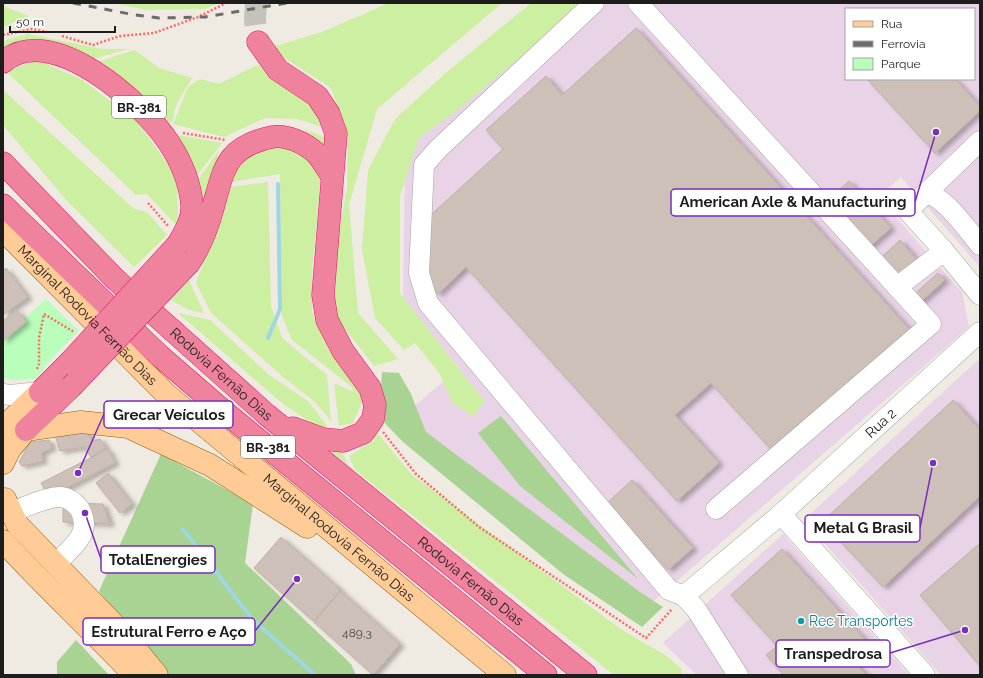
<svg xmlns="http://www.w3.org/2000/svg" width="983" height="678" viewBox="0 0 983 678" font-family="Raleway,sans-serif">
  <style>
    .industrial { fill: #e9d3e6; fill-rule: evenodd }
    .grass { fill: #cdefa2 }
    .forest { fill: #a9d392 }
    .park { fill: #bafebb }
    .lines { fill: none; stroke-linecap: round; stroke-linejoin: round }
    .stream { stroke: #9ed6e2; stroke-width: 4 }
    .building { fill: #ccc0b8; stroke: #c2afa3; filter: url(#shadow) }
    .highway-tunnel { stroke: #c5c1bb; stroke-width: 22; stroke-dasharray: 22 11; stroke-linecap: butt }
    .minor-casing { stroke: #a4a4a4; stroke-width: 21 }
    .major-casing { stroke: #965c00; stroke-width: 23 }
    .highway-casing { stroke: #e91369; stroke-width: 23 }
    .path { stroke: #ff6a63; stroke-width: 2.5; stroke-dasharray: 2 2; stroke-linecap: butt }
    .minor { stroke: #fff; stroke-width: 20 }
    .major { stroke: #ffcc97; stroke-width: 22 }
    .highway { stroke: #ef829c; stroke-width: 22 }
    .rail { stroke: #6b6b6b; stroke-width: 3; stroke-dasharray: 8 8; stroke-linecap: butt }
    .highway-bridge-casing { stroke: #e91369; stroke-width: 23; stroke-linecap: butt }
    .highway-bridge { stroke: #ef829c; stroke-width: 22 }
    .culture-dot { fill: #0f9aa8; stroke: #fff; stroke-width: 1.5 }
    .labels { text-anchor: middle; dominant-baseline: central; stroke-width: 3; stroke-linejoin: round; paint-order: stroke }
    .number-label { font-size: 12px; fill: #494644 }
    .shield { fill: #fff; stroke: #616161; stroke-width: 1 }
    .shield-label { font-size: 13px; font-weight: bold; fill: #1d1d1d }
    .street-label { font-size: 14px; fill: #1d1d1d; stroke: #fff }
    .culture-label { font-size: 14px; fill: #0d838f; stroke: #fff; text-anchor: start }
    .leader { fill: none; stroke: #7b2cbf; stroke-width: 1.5 }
    .callout-dot { fill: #7b2cbf; stroke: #fff; stroke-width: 1.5 }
    .callout { fill: #fff; stroke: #7b2cbf; stroke-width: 1.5 }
    .callout-label { font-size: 15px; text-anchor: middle; font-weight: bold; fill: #1d1d1d }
  </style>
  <defs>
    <filter id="shadow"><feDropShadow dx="4.5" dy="2.5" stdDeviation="2" flood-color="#0004"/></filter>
  </defs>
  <rect width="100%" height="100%" fill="#efeae2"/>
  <!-- industrial -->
  <g class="industrial">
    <path d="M574 3H980V267L901 177 878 197 962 292 969 327 647 607 398 420 459 368 403 298 405 162 418 133ZM846 9H974V79H846Z"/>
    <path d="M977 361H980V675H941L804 520Z"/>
    <path d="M783 534 909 675H697L663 643Z"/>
  </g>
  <!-- grass -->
  <g class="grass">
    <path d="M113 3H219L205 9 145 10Z"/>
    <path d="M389 3H502L377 109 349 205 358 313 398 359 374 366 335 316 332 274 347 188 348 138 331 88 269 48 322 32Z"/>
    <path d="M531 3H585L459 109 419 138 400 196V293L485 402 477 410 475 417 452 403 440 374 415 343 404 350 375 318 362 250 368 170 395 119 448 71Z"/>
    <path d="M3 6 29 16 3 27Z"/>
    <path d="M28 34 102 49H128L93 59 62 45 23 40 3 52V41Z"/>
    <path d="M135 50 159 68 192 78 177 103 171 124 121 77 100 61Z"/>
    <path d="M37 60 81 79 137 121 177 177 178 227 147 194 136 195 6 71Z"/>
    <path d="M257 65 271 72 315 105 325 128 297 119 265 118 224 137 173 124 188 87 200 79 219 84Z"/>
    <path d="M3 90 134 209 147 212 167 235 134 267 67 201 3 125Z"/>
    <path d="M302 128 329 139 332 156 322 143Z"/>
    <path d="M177 135 222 143 196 177Z"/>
    <path d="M271 145 302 153 321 176 312 272V312L328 349 356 380 362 402 353 423 339 426 334 383 353 392 352 387 292 340 282 316 280 174 232 182 234 170 249 152Z"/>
    <path d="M219 150 206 211 198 188 200 177Z"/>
    <path d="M268 182 271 306 282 338 327 375 331 421 314 401 283 377 211 313 196 283 231 187Z"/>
    <path d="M189 280 204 313 189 310 171 300Z"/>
    <path d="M178 313 210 320 268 374 308 401 328 427H317L283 404Z"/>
    <path d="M374 429 412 475 622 630 665 655 682 669 681 675H614L355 470 349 456 375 440 372 435 341 451 349 466 324 445Z"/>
  </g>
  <!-- forest -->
  <g class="forest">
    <path d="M382 372 399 373 411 394 426 432 640 592 663 607 642 627 563 574 403 442 379 417Z"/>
    <path d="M501 416 638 579 520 486 478 433Z"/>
    <path d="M161 454 253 504 245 563 351 664 356 675H163L99 591Z"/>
    <path d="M76 640 109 675H57V662Z"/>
  </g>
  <!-- park -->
  <path class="park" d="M46 299 79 331 52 358 36 378 14 380 3 378V340Z"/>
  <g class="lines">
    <!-- stream -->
    <g class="stream">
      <path d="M268 338 280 309 278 184"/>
      <path d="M183 529 252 619 315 675"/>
    </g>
  </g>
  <!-- building -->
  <g class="building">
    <path d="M636 28 913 333 777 456 711 383 675 415 719 463 677 501 466 267 438 294 425 280 424 221 503 149 486 130 546 76 562 95Z"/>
    <path d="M867 79H955L980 106V111L935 153Z"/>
    <path d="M849 181 891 228 868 248 826 202Z"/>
    <path d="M900 240 918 261 894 284 875 263Z"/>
    <path d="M6 268 28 297 3 315V271Z"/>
    <path d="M938 273 945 280 916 306 909 299Z"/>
    <path d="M17 310 26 322 3 341V321Z"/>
    <path d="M953 400 980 430V496L883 587 822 522Z"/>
    <path d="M85 429 92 441 100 439 106 448 91 457 84 447 60 451 55 435Z"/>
    <path d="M49 440 52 448 41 453 43 461 22 466 19 462 30 442Z"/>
    <path d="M108 449 115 463 49 497 41 483Z"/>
    <path d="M108 473 132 504 120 513 96 483Z"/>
    <path d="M632 480 693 548 668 570 607 503Z"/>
    <path d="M63 503 103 504 110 524 63 522Z"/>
    <path d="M281 537 341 590 313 621 254 568Z"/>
    <path d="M980 543V666L920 595Z"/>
    <path d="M782 549 873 648 856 664 867 675H784L766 655 777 646 731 595Z"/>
    <path d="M341 591 400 644 373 675 314 622Z"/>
  </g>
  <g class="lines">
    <!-- highway-tunnel -->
    <path class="highway-tunnel" d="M256 3 255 20 258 42"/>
    <!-- minor casing -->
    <g class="minor-casing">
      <g id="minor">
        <path d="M594 3 438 149 424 165 419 273 428 303 669 590 684 596 696 609 738 675"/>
        <path d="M638 3 931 324 716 509"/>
        <path d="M925 194 980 141"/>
        <path d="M898 200 944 251 980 295"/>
        <path d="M908 211 925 194C944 194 968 231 980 245"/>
        <path d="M897 287 944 251"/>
        <path d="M3 394 10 395 40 392"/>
        <path d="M11 512C24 508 48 496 61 497 69 498 75 503 79 508 94 532 72 548 55 564"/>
        <path d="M781 514 925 675"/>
        <path id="s1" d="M684 596 781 514 980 332"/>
      </g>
    </g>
    <!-- major casing -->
    <g class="major-casing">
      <g id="major">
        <path id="s2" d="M3 230 166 394 505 675"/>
        <path d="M3 428 40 392"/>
        <path d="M3 463 10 449 26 430 81 422 128 427 210 465 307 527"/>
        <path d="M5 499 17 524 124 635 157 675"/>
        <path d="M3 541C45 587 91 629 134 675"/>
      </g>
    </g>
    <!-- highway casing -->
    <g class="highway-casing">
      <g id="highway">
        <path d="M258 42 278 70 317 96 329 114 336 134 323 295 327 320 343 351 370 388 375 405 373 419 363 433 343 441 323 439 293 428"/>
        <path d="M3 62C51 20 143 103 169 143 181 161 190 183 192 205 193 219 185 232 178 244"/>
        <path id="s3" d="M3 163 115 279 267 415 586 675"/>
        <path d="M3 205 160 356 227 414 546 675"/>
        <path d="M189 263C199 248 207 229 212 211 224 170 224 147 272 137 286 134 305 143 316 153 322 159 327 169 332 176"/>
        <path d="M40 392 69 363"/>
        <path d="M26 430 71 387"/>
      </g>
    </g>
    <!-- path -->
    <g class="path">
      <path d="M3 35 32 29 47 32"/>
      <path d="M62 36 93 45 120 36 154 33 198 17 226 3"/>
      <path d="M183 133 226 140"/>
      <path d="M148 203 169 227"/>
      <path d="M37 369 39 364V338L44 314 74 332"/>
      <path d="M383 432 416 474 479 527 646 638 672 609"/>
    </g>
    <!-- minor -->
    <use href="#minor" class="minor"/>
    <!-- major -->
    <use href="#major" class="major"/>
    <!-- highway -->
    <use href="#highway" class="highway"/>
    <!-- rail -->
    <path class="rail" d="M73 3 135 15 159 18 205 17 287 3"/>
    <!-- highway-bridge casing -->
    <g class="highway-bridge-casing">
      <g id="highway-bridge">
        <path d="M69 363 178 244"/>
        <path d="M71 387 189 263"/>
      </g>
    </g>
    <!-- highway-bridge -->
    <use href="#highway-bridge" class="highway-bridge"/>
  </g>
  <!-- markers -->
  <circle class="culture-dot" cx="801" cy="621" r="4"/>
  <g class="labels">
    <!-- number labels -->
    <g class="number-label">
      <text x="357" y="633">489,3</text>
    </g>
    <!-- shield labels -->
    <g class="shield">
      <rect x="112" y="96" width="54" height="22" rx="3"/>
      <rect x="241" y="436" width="54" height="22" rx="3"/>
    </g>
    <g class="shield-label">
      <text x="139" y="107">BR-381</text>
      <text x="268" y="447">BR-381</text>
    </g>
    <!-- street labels -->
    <g class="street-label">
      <text stroke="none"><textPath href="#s2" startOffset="120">Marginal Rodovia Fernão Dias</textPath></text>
      <text stroke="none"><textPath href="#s3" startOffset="304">Rodovia Fernão Dias</textPath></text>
      <text stroke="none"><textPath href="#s1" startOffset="262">Rua 2</textPath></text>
      <text stroke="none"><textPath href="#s2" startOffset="456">Marginal Rodovia Fernão Dias</textPath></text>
      <text stroke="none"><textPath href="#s3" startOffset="628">Rodovia Fernão Dias</textPath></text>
    </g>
    <!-- culture labels -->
    <g class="culture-label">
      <text x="809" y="621">Rec Transportes</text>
    </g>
  </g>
  <!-- callouts -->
  <path class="leader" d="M936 132L915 202M78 473L104 414M933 463L920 528M85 513L101 559M297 579L255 631M965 630L890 653"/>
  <g class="callout-dot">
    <circle cx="936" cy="132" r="4"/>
    <circle cx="78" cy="473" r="4"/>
    <circle cx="933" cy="463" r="4"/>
    <circle cx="85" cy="513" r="4"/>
    <circle cx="297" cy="579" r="4"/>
    <circle cx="965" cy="630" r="4"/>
  </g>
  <g class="callout">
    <rect x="671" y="189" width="244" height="27" rx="4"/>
    <rect x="104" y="401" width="129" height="27" rx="4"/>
    <rect x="805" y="515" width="115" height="27" rx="4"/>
    <rect x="101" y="546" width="114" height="27" rx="4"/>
    <rect x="83" y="618" width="172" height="27" rx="4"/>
    <rect x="776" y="640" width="114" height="27" rx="4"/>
  </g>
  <g class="callout-label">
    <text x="793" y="207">American Axle &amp; Manufacturing</text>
    <text x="169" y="420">Grecar Veículos</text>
    <text x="863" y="533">Metal G Brasil</text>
    <text x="158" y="565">TotalEnergies</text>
    <text x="169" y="637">Estrutural Ferro e Aço</text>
    <text x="833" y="659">Transpedrosa</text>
  </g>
  <!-- border -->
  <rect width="983" height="678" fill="none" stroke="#1d1d1d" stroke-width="8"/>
  <!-- legend -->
  <rect x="845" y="8" width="130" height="72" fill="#ffffff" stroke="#a5a5a5"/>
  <rect x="853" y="21" width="20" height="6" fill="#ffcc97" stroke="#a5a5a5"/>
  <text x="881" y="28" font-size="12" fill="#1d1d1d">Rua</text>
  <rect x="853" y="41" width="20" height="6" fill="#6b6b6b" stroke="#a5a5a5"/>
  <text x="881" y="48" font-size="12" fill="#1d1d1d">Ferrovia</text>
  <rect x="853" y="58" width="20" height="12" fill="#bafebb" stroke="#a5a5a5"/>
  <text x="881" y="68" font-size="12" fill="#1d1d1d">Parque</text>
  <!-- scale -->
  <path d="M10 26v6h105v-6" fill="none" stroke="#1d1d1d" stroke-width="2"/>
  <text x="16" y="26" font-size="12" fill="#1d1d1d" stroke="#ffffff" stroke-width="3" paint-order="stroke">50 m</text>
</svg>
